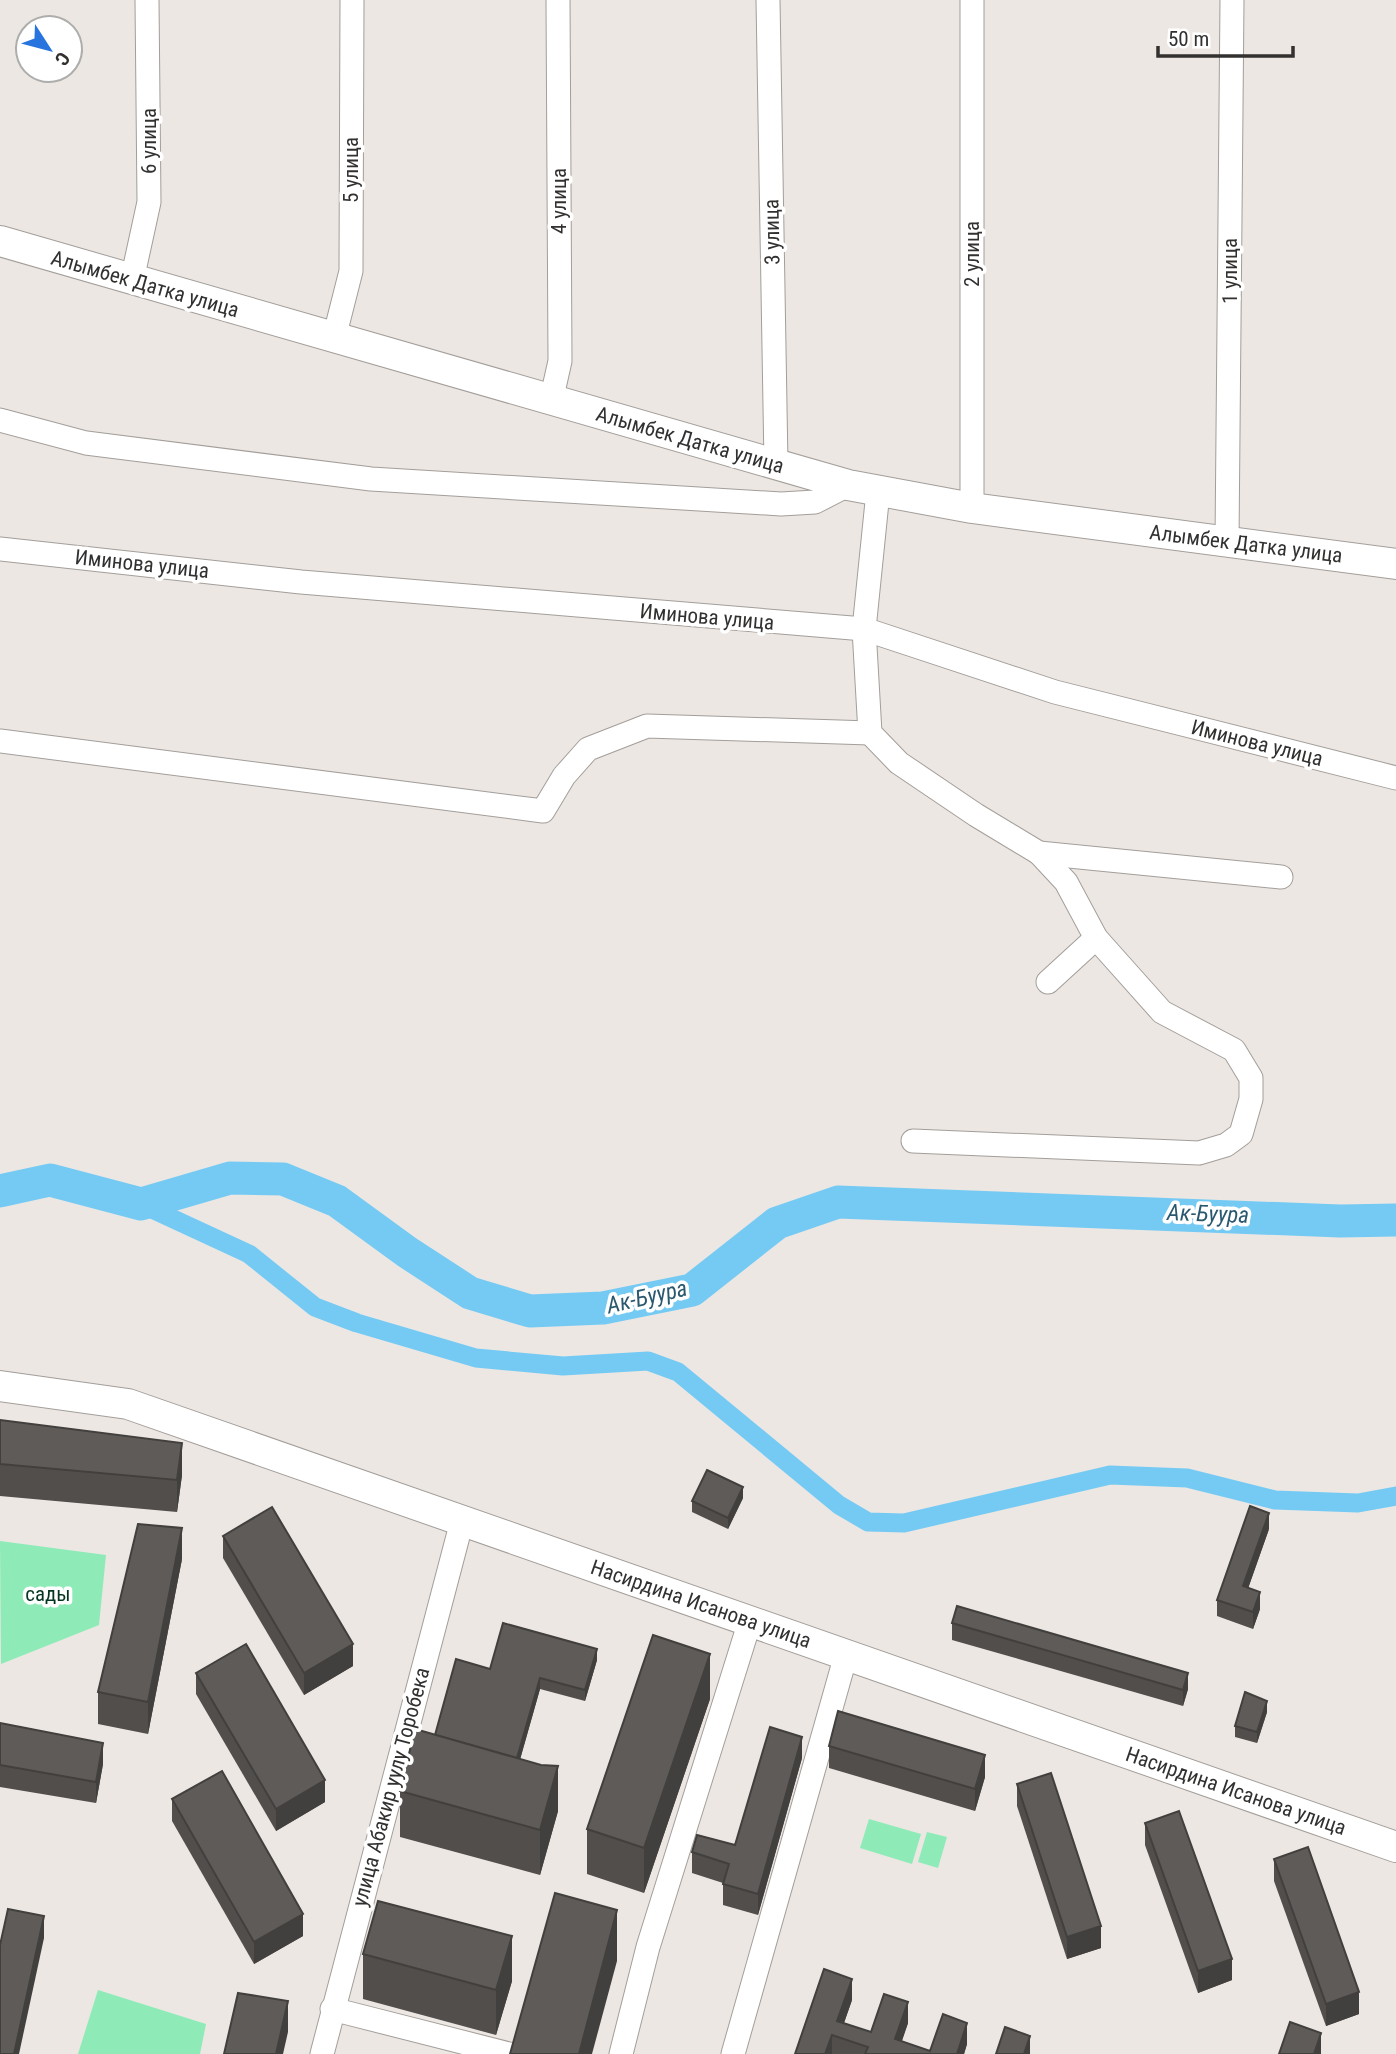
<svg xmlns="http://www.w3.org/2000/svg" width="1396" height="2054" viewBox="0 0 1396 2054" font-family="'Roboto Condensed',sans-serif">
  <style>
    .green { fill: #8eebb7 }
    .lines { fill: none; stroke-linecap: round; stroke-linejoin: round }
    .canal { stroke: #75caf4; stroke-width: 19 }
    .river { stroke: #75caf4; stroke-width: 33 }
    .minor-casing { stroke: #a39e9a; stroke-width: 25 }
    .major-casing { stroke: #a39e9a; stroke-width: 32 }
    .minor { stroke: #fff; stroke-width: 23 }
    .major { stroke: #fff; stroke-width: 30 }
    .wall { fill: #524e4c }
    .shaded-wall { fill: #42403e }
    .building { fill: #5f5b58; stroke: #42403e; stroke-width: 2 }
    .labels { text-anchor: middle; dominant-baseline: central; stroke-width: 7; stroke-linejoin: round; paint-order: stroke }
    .street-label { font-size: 21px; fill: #32312f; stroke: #fff }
    .park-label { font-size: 21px; fill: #05351f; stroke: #fff }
    .water-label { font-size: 23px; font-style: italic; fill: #2a596f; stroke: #fff }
  </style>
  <rect width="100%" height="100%" fill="#ece7e3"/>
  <!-- green -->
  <g class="green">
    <path d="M0 1541 106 1555 99 1625 1 1664Z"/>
    <path d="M869 1819 921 1834 912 1864 860 1848Z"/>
    <path d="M927 1832 947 1837 938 1868 918 1862Z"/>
    <path d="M98 1990 206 2024 200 2054H78Z"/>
  </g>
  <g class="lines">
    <!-- canal -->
    <path class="canal" d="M141 1204 249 1254 315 1307 357 1323 476 1358 563 1366 648 1361 678 1372 839 1505 868 1522 904 1523 1110 1475 1187 1478 1275 1500 1358 1503 1396 1496"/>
    <!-- river -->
    <path class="river" d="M0 1191 50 1180 141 1204 230 1178 283 1179 337 1201 407 1252 470 1293 530 1311 603 1308 692 1290 777 1223 838 1202 1340 1221 1396 1220"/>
    <!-- minor casing -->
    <g class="minor-casing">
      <g id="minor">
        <path d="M768 0 776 464"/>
        <path d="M132 280 149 202 147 0"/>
        <path d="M334 338 351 271 352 0"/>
        <path d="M551 401 560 361 558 0"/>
        <path d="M0 420 86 443 371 479 781 504 815 502 848 485"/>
        <path d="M878 492 864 629 870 733 899 763 976 815 1039 853 1066 882 1096 938 1162 1012 1234 1050 1251 1078V1099L1241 1134 1226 1145 1199 1153 913 1141"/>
        <path d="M972 508V0"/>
        <path d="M1227 542 1232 0"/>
        <path d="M0 549 301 582 864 629 1055 692 1396 778"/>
        <path d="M0 741 543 811 564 776 588 749 647 726 870 733"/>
        <path d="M1039 853 1281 877"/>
        <path d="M1048 982 1096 938"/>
        <path d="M332 2009 509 2054"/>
        <path d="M322 2054 462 1521"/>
        <path d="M621 2054 648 1947 750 1621"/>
        <path d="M733 2054 846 1655"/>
      </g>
    </g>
    <!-- major casing -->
    <g class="major-casing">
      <g id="major">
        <path d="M0 241 848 485 972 508 1396 564"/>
        <path d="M0 1386 128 1404 1396 1847"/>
      </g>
    </g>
    <!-- minor -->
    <use href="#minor" class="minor"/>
    <!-- major -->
    <use href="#major" class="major"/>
  </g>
  <!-- wall -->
  <g class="wall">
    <path d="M0 1420 182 1475 177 1512 0 1496Z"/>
    <path d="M743 1498 728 1529 692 1512V1501Z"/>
    <path d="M1269 1529 1248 1588 1260 1609 1253 1629 1217 1616V1600Z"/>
    <path d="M223 1536 353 1666 304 1695 223 1558Z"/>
    <path d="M182 1559 148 1734 98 1724V1692Z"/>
    <path d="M952 1623 1188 1689 1183 1706 952 1640Z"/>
    <path d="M597 1660 585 1701 540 1689 520 1759 558 1811 540 1875 400 1837V1791L435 1735 490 1669Z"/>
    <path d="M196 1673 325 1802 276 1831 196 1694Z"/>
    <path d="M710 1699 644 1893 587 1874V1829Z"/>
    <path d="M1267 1712 1257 1743 1235 1737V1726Z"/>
    <path d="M0 1723 103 1764 96 1803 0 1787Z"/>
    <path d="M829 1746 985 1777 975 1811 829 1768Z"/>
    <path d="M802 1758 758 1915 723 1905V1883L692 1873V1852L735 1845Z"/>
    <path d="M1017 1784 1101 1948 1067 1959 1017 1806Z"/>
    <path d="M172 1799 303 1936 254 1964 172 1821Z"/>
    <path d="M1145 1823 1232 1980 1198 1993 1145 1845Z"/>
    <path d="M1274 1859 1359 2014 1326 2026 1274 1881Z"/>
    <path d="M363 1954 512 1981 496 2035 363 1999Z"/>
    <path d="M852 2000 844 2023 871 2032 908 2023 902 2041 930 2051 967 2044 964 2054H795Z"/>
  </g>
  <!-- shaded-wall -->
  <g class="shaded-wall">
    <path d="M182 1443V1475L177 1512V1480Z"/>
    <path d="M743 1487V1498L728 1529V1518Z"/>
    <path d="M1269 1513V1529L1243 1603V1586Z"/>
    <path d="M182 1528V1559L148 1734V1702Z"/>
    <path d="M1260 1592V1609L1253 1629V1612Z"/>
    <path d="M353 1644V1666L304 1695V1673Z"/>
    <path d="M597 1649V1660L585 1701V1690Z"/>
    <path d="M710 1654V1699L644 1893V1848Z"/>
    <path d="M1188 1673V1689L1183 1706V1690Z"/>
    <path d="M540 1678V1689L516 1774V1763Z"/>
    <path d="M1267 1701V1712L1257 1743V1732Z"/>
    <path d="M802 1737V1758L758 1915V1894Z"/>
    <path d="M103 1743V1764L96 1803V1782Z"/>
    <path d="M985 1755V1777L975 1811V1789Z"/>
    <path d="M558 1766V1811L540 1875V1830Z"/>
    <path d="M325 1780V1802L276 1831V1809Z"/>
    <path d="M617 1910V1961L592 2054H579Z"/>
    <path d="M303 1914V1936L254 1964V1942Z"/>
    <path d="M44 1916V1938L19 2054H14Z"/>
    <path d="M1101 1926V1948L1067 1959V1937Z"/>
    <path d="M512 1936V1981L496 2035V1990Z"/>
    <path d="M1232 1959V1980L1198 1993V1971Z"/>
    <path d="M852 1979V2000L839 2037 837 2021Z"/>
    <path d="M1359 1992V2014L1326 2026V2004Z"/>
    <path d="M288 2001V2032L283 2054H276Z"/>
    <path d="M908 2002V2023L897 2054 895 2039Z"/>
    <path d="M967 2023V2044L964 2054H957Z"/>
    <path d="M1321 2033V2054H1314Z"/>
    <path d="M832 2035V2054H825Z"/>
    <path d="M1030 2036V2054H1024Z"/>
  </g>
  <!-- building -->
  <g class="building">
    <path d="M0 1420 182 1443 177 1480 0 1464Z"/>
    <path d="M707 1470 743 1487 728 1518 692 1501Z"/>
    <path d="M1250 1506 1269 1513 1243 1586 1260 1592 1253 1612 1217 1600Z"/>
    <path d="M272 1507 353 1644 304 1673 223 1536Z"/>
    <path d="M138 1524 182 1528 148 1702 98 1692Z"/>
    <path d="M957 1606 1188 1673 1183 1690 952 1623Z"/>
    <path d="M503 1623 597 1649 585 1690 540 1678 517 1758 435 1735 456 1659 490 1669Z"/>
    <path d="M653 1635 710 1654 644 1848 587 1829Z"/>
    <path d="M246 1644 325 1780 276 1809 196 1673Z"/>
    <path d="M1245 1692 1267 1701 1257 1732 1235 1726Z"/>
    <path d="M838 1711 985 1755 975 1789 829 1746Z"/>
    <path d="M0 1723 103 1743 96 1782 0 1765Z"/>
    <path d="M770 1727 802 1737 758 1894 723 1884 729 1864 692 1852 697 1835 735 1845Z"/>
    <path d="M415 1729 541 1765 558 1766 540 1830 400 1791Z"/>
    <path d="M222 1771 303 1914 254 1942 172 1799Z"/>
    <path d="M1051 1773 1101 1926 1067 1937 1017 1784Z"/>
    <path d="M1179 1811 1232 1959 1198 1971 1145 1823Z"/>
    <path d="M1308 1847 1359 1992 1326 2004 1274 1859Z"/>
    <path d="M555 1893 617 1910 579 2054H510Z"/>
    <path d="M378 1901 512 1936 496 1990 363 1954Z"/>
    <path d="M8 1909 44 1916 14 2054H0V1945Z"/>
    <path d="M824 1969 852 1979 837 2021 871 2032 884 1994 908 2002 895 2039 930 2051 943 2014 967 2023 957 2054H865L868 2047 832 2035 825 2054H795Z"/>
    <path d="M238 1993 288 2001 276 2054H224Z"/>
    <path d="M1290 2022 1321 2033 1314 2054H1279Z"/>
    <path d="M1005 2027 1030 2036 1024 2054H996Z"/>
  </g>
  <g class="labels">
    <!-- street labels -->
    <g class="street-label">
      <text transform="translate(149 141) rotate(-90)">6 улица</text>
      <text transform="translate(351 170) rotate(-90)">5 улица</text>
      <text transform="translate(559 201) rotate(-90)">4 улица</text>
      <text transform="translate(772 232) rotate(-91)">3 улица</text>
      <text transform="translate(972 254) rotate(-90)">2 улица</text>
      <text transform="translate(1230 271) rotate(-90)">1 улица</text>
      <text transform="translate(145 284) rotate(16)">Алымбек Датка улица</text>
      <text transform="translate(690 440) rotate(16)">Алымбек Датка улица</text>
      <text transform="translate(1246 544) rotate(7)">Алымбек Датка улица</text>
      <text transform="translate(142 564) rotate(6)">Иминова улица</text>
      <text transform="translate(707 617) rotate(5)">Иминова улица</text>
      <text transform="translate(1257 743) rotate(14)">Иминова улица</text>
      <text transform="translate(701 1604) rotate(19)">Насирдина Исанова улица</text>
      <text transform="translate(391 1787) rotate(-75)">улица Абакир уулу Торобека</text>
      <text transform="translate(1236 1791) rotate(19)">Насирдина Исанова улица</text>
    </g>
    <!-- park labels -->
    <g class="park-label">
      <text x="48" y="1594">сады</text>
    </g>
    <!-- water labels -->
    <g class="water-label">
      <text transform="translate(1208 1214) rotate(2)">Ак-Буура</text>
      <text transform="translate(647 1297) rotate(-13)">Ак-Буура</text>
    </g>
  </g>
  <!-- north arrow -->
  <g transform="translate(49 49) rotate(126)"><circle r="33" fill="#ffffff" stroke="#adadac" stroke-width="2"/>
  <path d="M0-5L12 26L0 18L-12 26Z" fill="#2774df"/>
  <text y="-10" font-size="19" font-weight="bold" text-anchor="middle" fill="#32312f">С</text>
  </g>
  <!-- scale -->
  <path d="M1158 46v10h135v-10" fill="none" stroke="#32312f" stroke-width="3.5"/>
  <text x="1168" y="46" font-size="21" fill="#32312f" stroke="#ffffff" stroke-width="5" paint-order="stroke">50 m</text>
</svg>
